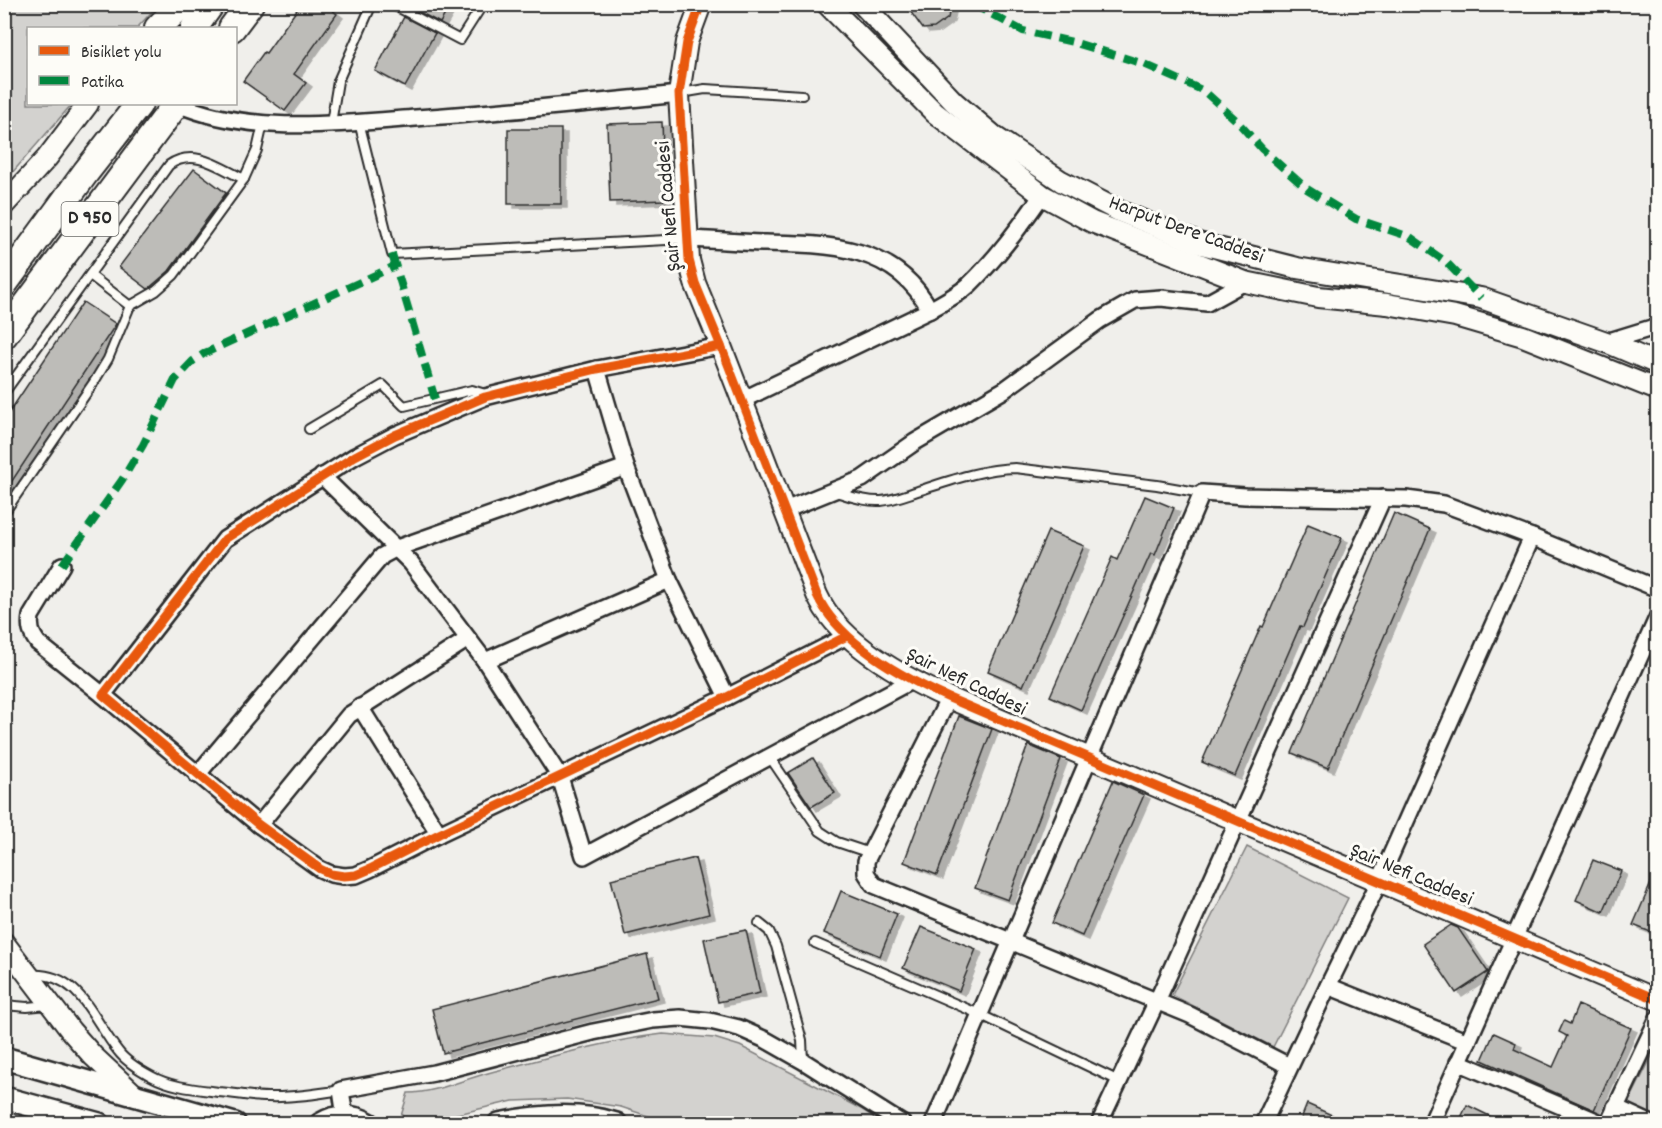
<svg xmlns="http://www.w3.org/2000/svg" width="1662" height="1128" viewBox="0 0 1662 1128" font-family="Dekko,sans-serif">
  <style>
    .green { fill: #d3d2cf; stroke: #7f7e7d; stroke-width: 1.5 }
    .building { fill: #bdbcb8; stroke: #2b2b2b; stroke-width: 1.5; filter: url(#shadow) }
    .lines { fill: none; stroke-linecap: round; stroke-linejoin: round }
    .service-casing { stroke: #2b2b2b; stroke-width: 12 }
    .minor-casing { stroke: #2b2b2b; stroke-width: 20 }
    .tertiary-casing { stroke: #2b2b2b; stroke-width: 24 }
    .secondary-casing { stroke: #2b2b2b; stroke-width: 26 }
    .trunk-casing { stroke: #2b2b2b; stroke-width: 30 }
    .service { stroke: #fdfcf7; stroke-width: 8 }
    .minor { stroke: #fdfcf7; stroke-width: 15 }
    .tertiary { stroke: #fdfcf7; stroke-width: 20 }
    .secondary { stroke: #fdfcf7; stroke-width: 21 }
    .trunk { stroke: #fdfcf7; stroke-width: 26 }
    .quiet { stroke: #00873e; stroke-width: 8; stroke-dasharray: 15 8; stroke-linecap: butt }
    .cycleway-casing { stroke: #fdfcf7; stroke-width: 13 }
    .cycleway { stroke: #e8590c; stroke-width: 9 }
    .labels { text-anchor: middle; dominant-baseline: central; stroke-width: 6; stroke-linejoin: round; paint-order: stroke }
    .shield { fill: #fdfcf7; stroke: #6a6a68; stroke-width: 1.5 }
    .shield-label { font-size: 20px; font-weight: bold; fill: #2b2b2b }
    .street-label { font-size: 21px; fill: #2b2b2b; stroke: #fdfcf7 }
  </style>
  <defs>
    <filter id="shadow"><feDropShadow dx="6" dy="4" stdDeviation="0" flood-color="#0004"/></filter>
  </defs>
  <rect width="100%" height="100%" fill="#f0efeb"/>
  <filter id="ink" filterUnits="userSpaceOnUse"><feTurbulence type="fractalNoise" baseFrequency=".0167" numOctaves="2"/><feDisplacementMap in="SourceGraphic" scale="12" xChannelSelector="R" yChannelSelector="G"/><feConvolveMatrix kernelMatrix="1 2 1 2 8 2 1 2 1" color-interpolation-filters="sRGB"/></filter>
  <g filter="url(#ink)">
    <!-- green -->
    <g class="green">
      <path d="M5 4 158 5 137 28H28V104H72L5 181Z"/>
      <path d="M1247 847 1348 898 1273 1047 1172 995Z"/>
      <path d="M663 1034 714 1038 740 1046 861 1109 882 1123H669L621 1107 567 1099 513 1101 424 1122 401 1116 408 1093C435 1093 462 1080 488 1073 546 1058 604 1041 663 1034Z"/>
      <path d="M1657 1046V1118L1628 1104Z"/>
    </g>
    <!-- building -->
    <g class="building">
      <path d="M301 4H324L337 14 294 74 306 83 285 111 243 81 264 52 266 53Z"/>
      <path d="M411 4H451L440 23 410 7Z"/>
      <path d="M905 4H951L948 18 934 28 923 29Z"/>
      <path d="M404 17 435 33 405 87 375 71Z"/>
      <path d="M662 122 665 200 610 202 607 124Z"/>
      <rect x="508" y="129" width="53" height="75"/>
      <path d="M194 169 226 193 169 271 148 289 119 267Z"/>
      <path d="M83 302 116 324 4 493V420Z"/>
      <path d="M1145 496 1174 508 1155 555 1151 553 1081 710 1050 696 1112 557 1117 560Z"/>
      <path d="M1394 513 1430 529 1328 768 1292 753Z"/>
      <path d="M1308 524 1342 538 1303 627 1300 626 1235 776 1202 762 1261 626 1263 627Z"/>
      <path d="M1048 531 1084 546 1023 686 988 671Z"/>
      <path d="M959 716 992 729 937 875 904 862Z"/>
      <path d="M1028 745 1061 759 1008 900 975 888Z"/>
      <path d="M813 758 835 793 811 807 788 773Z"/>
      <path d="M1113 781 1144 795 1082 936 1052 923Z"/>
      <path d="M695 858 709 914 625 935 611 879Z"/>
      <path d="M1593 860 1621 871 1603 912 1576 900Z"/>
      <path d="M1658 867V935L1633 925Z"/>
      <path d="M841 891 897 914 880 956 824 933Z"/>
      <path d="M1451 925 1458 928 1488 972 1456 993 1423 944Z"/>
      <path d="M921 927 976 949 959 991 903 968Z"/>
      <path d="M746 930 760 993 718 1002 704 939Z"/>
      <path d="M647 954 658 998 443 1053 432 1009Z"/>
      <path d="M1578 1005 1631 1028 1594 1110 1482 1060 1494 1033 1516 1043 1514 1049 1553 1067 1567 1036 1559 1032 1564 1021 1570 1024Z"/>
      <path d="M1307 1104 1352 1124H1299Z"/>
      <path d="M1467 1105 1506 1124H1458Z"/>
    </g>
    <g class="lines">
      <!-- service casing -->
      <g class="service-casing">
        <g id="service">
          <path d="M388 4 397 7 460 40 483 4"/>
          <path d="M681 93 705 89 802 95"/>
          <path d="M359 122 392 254 686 239"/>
          <path d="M331 123 338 81 372 4"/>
          <path d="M90 275 130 306"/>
          <path d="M4 393 169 165C195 147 220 168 244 179"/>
          <path d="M309 429 383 385 404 406 472 390 482 393 485 397"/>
          <path d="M835 492C850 496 865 502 881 501 894 500 908 494 921 490 952 480 982 469 1015 468L1157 485 1202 493"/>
          <path d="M4 513 94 382 108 359 130 306 156 291 174 275 244 179 257 150 263 124"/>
          <path d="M769 756 820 831 837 842 870 853"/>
          <path d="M759 923 769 931 776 946 802 1040 803 1061"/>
          <path d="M815 943 979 1014 1119 1081"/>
          <path d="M31 975C80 972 92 1019 118 1051 126 1062 140 1070 151 1076 171 1087 195 1089 218 1092 234 1093 251 1097 268 1097 292 1098 317 1094 341 1090"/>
          <path d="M4 1005 27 1007 48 1005"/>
        </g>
      </g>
      <!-- minor casing -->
      <g class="minor-casing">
        <g id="minor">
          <path d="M178 104C249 135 341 124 416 118 504 112 592 103 679 94"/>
          <path d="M688 239C713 240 737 242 762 243 828 244 895 244 930 310"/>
          <path d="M1606 342 1658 326"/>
          <path d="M721 346 597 369 485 397 395 435 355 456 225 539 103 695 259 825 320 869 331 874 344 876 356 875 370 869 439 834 727 697 847 636"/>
          <path d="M742 400 930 310C943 302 958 295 969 285 997 258 1020 227 1042 195"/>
          <path d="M322 476 411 563 485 661 560 777 584 856 911 681"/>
          <path d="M785 510 862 479 915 442 1004 390 1100 320 1135 300 1161 298 1207 303 1245 282"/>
          <path d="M62 565 31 616C29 627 31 634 38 643L103 695"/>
          <path d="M669 580 727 697"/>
          <path d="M485 661 669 580 626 467 597 369"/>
          <path d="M949 698 866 861V873L874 885 1190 1015 1289 1066"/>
          <path d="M360 707 439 834"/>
          <path d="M197 775 382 556 397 548 626 467"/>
          <path d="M259 825 349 715 468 639"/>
          <path d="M1328 986 1468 1042"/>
          <path d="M1458 1062 1603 1124"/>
          <path d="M1615 1107 1652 1124"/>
          <path d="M345 1117 341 1090 434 1073 593 1032 653 1020 680 1018 710 1021 739 1028 766 1040 803 1061 903 1124"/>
          <path d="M4 1118 20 1124"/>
          <path d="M933 1124 1202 493 1245 496 1406 499 1444 504 1532 537 1658 589"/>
          <path d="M1099 1124 1157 1001 1383 498"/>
          <path d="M1263 1124 1328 986 1379 882 1532 537"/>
          <path d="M1431 1124 1658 616"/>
          <path d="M1608 1124 1658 1018"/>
        </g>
      </g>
      <!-- tertiary casing -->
      <g class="tertiary-casing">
        <g id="tertiary">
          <path d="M701 4 687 42 679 94 689 260 695 283 721 346 817 595C839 643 902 677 949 698L1658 1000"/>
          <path d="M827 4 935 113 1042 195 1092 222 1245 282 1318 297 1387 304 1455 316 1523 336 1658 390"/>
          <path d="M862 4 954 102 995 137 1061 181 1121 212 1198 243 1297 268 1481 298 1606 342 1658 364"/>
          <path d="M4 205 47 158 88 104"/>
          <path d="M4 943 71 1031 93 1056 136 1096"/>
        </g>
      </g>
      <!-- secondary casing -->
      <g class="secondary-casing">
        <g id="secondary">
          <path d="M4 1058 235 1124"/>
          <path d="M4 1098 99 1124"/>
          <path d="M321 1124C335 1115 355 1115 369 1124"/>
          <path d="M499 1124C537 1116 578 1112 616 1124"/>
        </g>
      </g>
      <!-- trunk casing -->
      <g class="trunk-casing">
        <g id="trunk">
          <path d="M158 28 182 4"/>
          <path d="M194 28 211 4"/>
          <path d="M232 28 250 4"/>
          <path d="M4 284 86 172 139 104"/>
          <path d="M4 335 176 104"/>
        </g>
      </g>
      <!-- service -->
      <use href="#service" class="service"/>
      <!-- minor -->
      <use href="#minor" class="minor"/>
      <!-- tertiary -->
      <use href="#tertiary" class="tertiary"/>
      <!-- secondary -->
      <use href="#secondary" class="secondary"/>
      <!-- trunk -->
      <use href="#trunk" class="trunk"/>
      <!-- quiet -->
      <g class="quiet">
        <path d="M972 4 1023 31 1073 42 1144 64 1204 91 1236 120 1262 149 1307 189 1356 219 1410 237 1446 262 1481 298"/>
        <path d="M392 254 435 399"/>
        <path d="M62 565 122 480 143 445 175 380 193 361 205 353 395 266"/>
      </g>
      <!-- cycleway casing -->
      <g class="cycleway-casing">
        <g id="cycleway">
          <path d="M701 4 687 42 679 94 689 260 695 283 721 346 817 595C839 643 902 677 949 698L1658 1000"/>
          <path d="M721 346 597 369 485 397 395 435 355 456 225 539 103 695 259 825 320 869 331 874 344 876 356 875 370 869 439 834 727 697 847 636"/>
        </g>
      </g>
      <!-- cycleway -->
      <use href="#cycleway" class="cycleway"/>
    </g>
  </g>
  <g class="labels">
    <!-- shield labels -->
    <rect class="shield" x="61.5" y="202" width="57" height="34" rx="4.5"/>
    <g class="shield-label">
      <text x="90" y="219">D 950</text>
    </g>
    <!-- street labels -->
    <g class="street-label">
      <text transform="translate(670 206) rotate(-95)">Şair Nefi Caddesi</text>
      <text transform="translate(1186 231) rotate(20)">Harput Dere Caddesi</text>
      <text transform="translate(966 683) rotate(26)">Şair Nefi Caddesi</text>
      <text transform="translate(1411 876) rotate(23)">Şair Nefi Caddesi</text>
    </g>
  </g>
  <!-- margin -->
  <rect width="1662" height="1128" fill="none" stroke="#fdfcf7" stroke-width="24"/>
  <rect x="12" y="12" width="1638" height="1104" fill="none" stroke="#2b2b2b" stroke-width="2" filter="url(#ink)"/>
  <!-- legend -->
  <rect x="27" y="27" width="210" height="78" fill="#fdfcf7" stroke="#a9a8a5" stroke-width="1.5"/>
  <rect x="39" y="46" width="30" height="9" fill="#e8590c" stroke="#a9a8a5" stroke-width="1.5"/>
  <text x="81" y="57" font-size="18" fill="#2b2b2b">Bisiklet yolu</text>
  <rect x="39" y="76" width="30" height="9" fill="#00873e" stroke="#a9a8a5" stroke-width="1.5"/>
  <text x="81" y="87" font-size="18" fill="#2b2b2b">Patika</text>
</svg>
